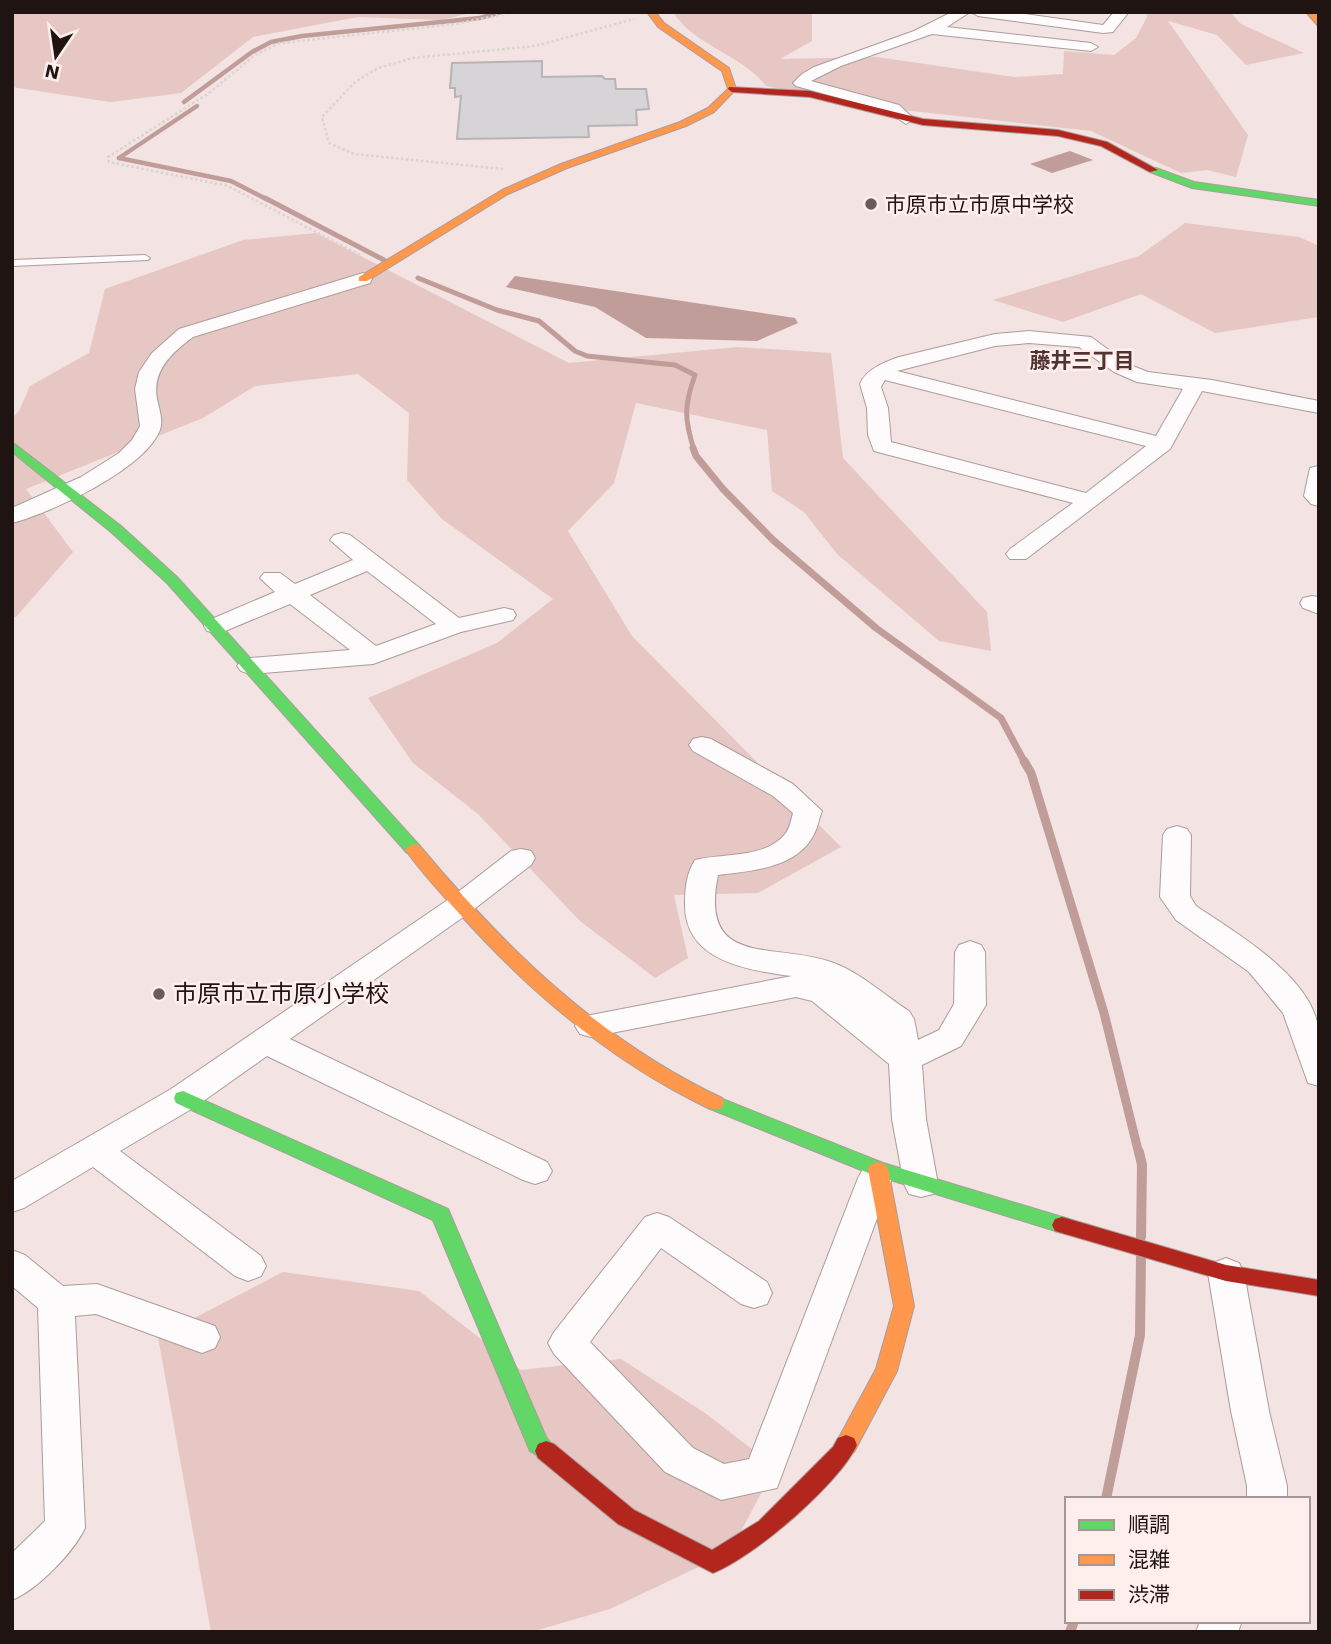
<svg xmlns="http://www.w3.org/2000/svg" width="1331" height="1644" viewBox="0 0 1331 1644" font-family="'Work Sans','Noto Sans JP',sans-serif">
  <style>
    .green { fill: #e6c7c4 }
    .water { fill: #c09d99 }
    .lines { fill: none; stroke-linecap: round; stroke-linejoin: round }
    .stream-far4 { stroke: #c09d99; stroke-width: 4.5 }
    .stream-far3 { stroke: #c09d99; stroke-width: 5 }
    .stream-far2 { stroke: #c09d99; stroke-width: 7 }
    .stream-far1 { stroke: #c09d99; stroke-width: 9 }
    .stream { stroke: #c09d99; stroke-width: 10 }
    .building { fill: #d6d4d7; stroke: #b6b4b7; stroke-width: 2 }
    .lane-casing { stroke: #aa9d9b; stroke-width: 2 }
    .street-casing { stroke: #aa9d9b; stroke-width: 2 }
    .fast-casing { stroke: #aa9d9b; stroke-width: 2 }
    .slow-casing { stroke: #aa9d9b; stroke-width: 2 }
    .jam-casing { stroke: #aa9d9b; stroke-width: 2 }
    .path { stroke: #d9d4d3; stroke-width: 2.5; stroke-dasharray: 2.5 2.5; stroke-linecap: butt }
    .lane { fill: #fdfbfb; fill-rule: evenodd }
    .street { fill: #fdfbfb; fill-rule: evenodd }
    .fast { fill: #63d668; fill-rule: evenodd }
    .slow { fill: #ff974d; fill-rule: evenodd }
    .jam { fill: #b3261e; fill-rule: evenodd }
    .poi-dot { fill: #6a5c5b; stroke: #feeeec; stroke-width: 2.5 }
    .labels { text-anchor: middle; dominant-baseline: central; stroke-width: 5; stroke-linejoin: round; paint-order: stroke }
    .far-poi-label { font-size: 21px; fill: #201413; stroke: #feeeec; text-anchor: start }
    .far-neighbourhood-label { font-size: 21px; font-weight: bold; fill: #513431; stroke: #feeeec }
    .poi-label { font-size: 24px; fill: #201413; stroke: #feeeec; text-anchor: start }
  </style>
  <rect width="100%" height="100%" fill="#f3e3e2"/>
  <!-- green -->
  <g class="green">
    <path d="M12 12H475L441 20 358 17 253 37 181 93 110 102 12 87Z"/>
    <path d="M673 12H812V41L780 59 877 57 1014 77 1063 74 1064 51 1114 55 1136 38 1147 17 1146 12H1230L1241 24 1304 53 1246 65 1217 35 1168 21 1248 135 1236 177 1207 170 1181 173 1091 131 876 107 766 86C742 54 695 47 673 12Z"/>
    <path d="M1185 223 1299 237 1319 246V317L1215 333 1141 294 1063 322 993 300 1139 256Z"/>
    <path d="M316 233 569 363 737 347 831 353 843 458 987 612 991 651 939 641 837 554 804 512 772 491 767 430 636 403 614 483 568 531 632 636 841 847 758 893 674 895 688 958 655 978 580 921 478 814 413 763 368 698 497 643 553 599 442 519 407 480 409 413 358 374 255 386 203 418 26 489 73 552 16 617H12V418L19 411 30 386 89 353 105 289 243 240Z"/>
    <path d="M283 1272 419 1291 521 1370 621 1359 705 1413 775 1467 730 1552 610 1609 531 1632H211L158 1337Z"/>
  </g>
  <!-- water -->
  <g class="water">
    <path d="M1070 151 1093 160 1052 173 1030 164Z"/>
    <path d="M515 276 795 318 798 323 757 341 646 338 595 307 506 287Z"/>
  </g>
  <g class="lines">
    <!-- stream-far4 -->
    <g class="stream-far4">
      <path d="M184 102 252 52 271 42 302 36 480 18 501 12"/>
      <path d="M119 158 231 181 268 200"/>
      <path d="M119 158 197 106"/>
    </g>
    <!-- stream-far3 -->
    <g class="stream-far3">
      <path d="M265 198 384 260"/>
      <path d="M418 278 497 310 539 321 575 351 587 356 675 365 695 375C684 406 684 418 694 450"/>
    </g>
    <!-- stream-far2 -->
    <path class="stream-far2" d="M693 448 696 456 723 489 773 540 876 628 1001 718 1025 763"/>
    <!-- stream-far1 -->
    <path class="stream-far1" d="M1024 761 1031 773 1104 1013 1139 1154"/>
    <!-- stream -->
    <g class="stream">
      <path d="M1139 1152 1142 1165 1141 1237"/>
      <path d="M1106 1499 1140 1335 1141 1257"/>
      <path d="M1070 1632 1074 1621"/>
    </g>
  </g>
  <!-- building -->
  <path class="building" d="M542 61V77L602 76 605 79H615L616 89H646L649 109 636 110 637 125 588 126 589 137 457 139 461 96 455 97V88H450L452 63Z"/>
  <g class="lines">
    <!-- lane casing -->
    <g class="lane-casing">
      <path id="lane" d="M145 255 150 258 148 260 12 266V260Z"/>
    </g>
    <!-- street casing -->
    <g class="street-casing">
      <g id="street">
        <path d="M952 12H970L947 27 1091 43 1098 47 1091 51 932 34 841 66 811 81 899 105 914 119 906 124 887 111 796 86 793 83 802 74 814 67 914 31Z"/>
        <path d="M971 12H1011L1103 25 1114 12 1128 13 1113 32 1103 33 978 16Z"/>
        <path d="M363 273 372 279 370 283 193 337C170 354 150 373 158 403 160 412 163 421 160 430 145 469 51 513 12 523V508L81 477 119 453 132 440 140 426 135 389 139 372 152 353 179 329Z"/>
        <path d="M1029 331 1091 337 1128 364 1148 372 1212 380 1319 401V413L1202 391 1170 449 1026 559H1010L1006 554 1010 549 1073 503 874 451 868 435 867 408 860 384C866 369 885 362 899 357L995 334ZM1029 343 1079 347 1114 372 1137 382 1183 389 1156 436 897 371 995 346ZM885 380 1146 446 1086 493 891 442 888 408 881 387Z"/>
        <path d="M1318 466 1319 467V506L1311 504 1304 496 1310 468Z"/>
        <path d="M342 533 350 535 459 618 504 608 513 610 516 615 513 620 461 632 373 664 250 674 241 671 237 666 241 661 250 658 350 650 290 604 225 631 216 633 207 631 204 626 207 621 275 592 260 578 264 573H280L295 584 353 560 330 540 334 535ZM367 571 436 624 376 646 310 595Z"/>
        <path d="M1312 596 1319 597V614L1303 608 1300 603 1303 598Z"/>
        <path d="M702 737 711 739 793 784 822 811C819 818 818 826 815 832 799 868 752 871 718 875 699 968 772 942 831 962 860 972 884 995 909 1011L914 1019 918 1040 939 1030 954 1004 955 952 959 945 970 941 981 945 985 952 986 1005 961 1046 922 1065 926 1119 938 1184 933 1194 921 1197 909 1194 904 1184 892 1119 889 1064 812 1001 796 997 591 1037 580 1034 575 1026 580 1018 591 1015 792 976C747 970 683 961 685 902 685 888 687 872 695 860 723 853 765 859 785 834 790 828 791 820 793 813L773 796 693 751 689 745 693 739Z"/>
        <path d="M1177 826 1187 829 1191 835 1190 896 1196 906C1236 933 1309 975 1318 1026 1322 1044 1319 1067 1319 1086L1308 1083 1283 1013 1249 972 1176 920 1160 897 1163 835 1167 829Z"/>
        <path d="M521 849 531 851 535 858 531 865 469 913 290 1039 547 1162 552 1171 547 1180 535 1184 523 1180 267 1056 195 1107 120 1151 261 1256 266 1266 261 1276 248 1281 235 1276 93 1167 24 1208 12 1212V1181L171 1089 449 899 511 851Z"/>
        <path d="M875 1165 887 1169 892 1178 777 1488 721 1500 665 1472 554 1354 548 1343 554 1332 645 1217 657 1213 669 1217 767 1282 772 1293 767 1304 754 1308 741 1304 661 1248 590 1342 693 1448 724 1464 749 1459 858 1178 863 1169Z"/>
        <path d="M12 1250 25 1255 63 1286 97 1284 215 1326 220 1337 215 1348 202 1353 96 1314 75 1316 85 1528C74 1552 36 1591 12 1600V1553L45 1521 38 1308 12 1286Z"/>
        <path d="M1226 1258 1239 1263 1244 1273 1269 1411 1287 1486V1499H1247V1486L1231 1411 1208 1273 1213 1263Z"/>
        <path d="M1200 1621H1242L1238 1632H1196Z"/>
      </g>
    </g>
    <!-- fast casing -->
    <g class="fast-casing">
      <g id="fast">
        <path d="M1150 168H1156L1194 182 1319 200V206L1192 188 1150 172Z"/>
        <path d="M12 442 121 526 177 577 419 845 421 849 419 853H407L167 583 111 532 12 452Z"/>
        <path d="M183 1091 448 1209 546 1437 557 1451 554 1458 546 1461 530 1451 433 1220 176 1103 174 1098 176 1093Z"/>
        <path d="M715 1096 883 1163 1062 1217 1069 1219 1072 1225 1069 1231 1062 1233 871 1174 708 1108 706 1103 708 1098Z"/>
      </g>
    </g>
    <!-- slow casing -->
    <g class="slow-casing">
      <g id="slow">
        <path d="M647 12H655L664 23 729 68 736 89 714 112 686 126 567 168 508 194 367 281H359V277L502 190 561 164 680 122 708 108 728 89 722 71 658 27Z"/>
        <path d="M1306 12H1314L1319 19V27Z"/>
        <path d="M413 844 419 845C506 949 598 1039 722 1098L724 1103 722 1108 715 1110 708 1108C610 1061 529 992 457 911 439 891 420 871 405 849Z"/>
        <path d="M878 1162 885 1164 888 1169 914 1306 897 1371 854 1452 846 1455 838 1452 835 1445 876 1369 894 1306 868 1169 871 1164Z"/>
      </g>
    </g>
    <!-- jam casing -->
    <g class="jam-casing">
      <g id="jam">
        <path d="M729 87 810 91 923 119 1058 130 1107 142 1158 170 1150 172 1101 146 1058 136 923 125 810 97 732 92 728 89Z"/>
        <path d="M1062 1217 1226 1265 1319 1280V1296L1226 1281 1055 1231 1052 1225 1055 1219Z"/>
        <path d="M846 1435 854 1438 857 1445C839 1484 754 1557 713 1573L618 1524 538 1458 535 1451 538 1444 546 1441 554 1444 634 1510 712 1550 759 1521 833 1447 838 1438Z"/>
      </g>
    </g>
    <!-- path -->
    <g class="path">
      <path d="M12 17 15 12"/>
      <path d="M503 169 354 154 329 143 322 117 355 82 378 68 413 58 535 46 634 19"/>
      <path d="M360 255 228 186 109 162 108 157 209 93 255 55 280 43 456 24 513 12"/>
    </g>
    <!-- lane -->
    <use href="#lane" class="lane"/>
    <!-- street -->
    <use href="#street" class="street"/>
    <!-- fast -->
    <use href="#fast" class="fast"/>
    <!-- slow -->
    <use href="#slow" class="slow"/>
    <!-- jam -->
    <use href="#jam" class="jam"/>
  </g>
  <!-- markers -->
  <g class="poi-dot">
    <circle cx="871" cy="204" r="7"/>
    <circle cx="159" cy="994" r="7"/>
  </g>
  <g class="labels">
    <!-- far-poi labels -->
    <g class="far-poi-label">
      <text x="885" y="204">市原市立市原中学校</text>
    </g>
    <!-- far-neighbourhood labels -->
    <g class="far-neighbourhood-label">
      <text x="1082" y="360">藤井三丁目</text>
    </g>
    <!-- poi labels -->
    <g class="poi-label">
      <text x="173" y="994">市原市立市原小学校</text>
    </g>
  </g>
  <!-- border -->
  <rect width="1331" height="1644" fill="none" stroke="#201413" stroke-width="28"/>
  <!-- legend -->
  <rect x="1065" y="1497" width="245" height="126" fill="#feeeec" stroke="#a59795" stroke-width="2"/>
  <rect x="1079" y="1520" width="35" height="10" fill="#63d668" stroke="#a59795" stroke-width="2"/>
  <text x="1128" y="1532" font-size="21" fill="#201413">順調</text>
  <rect x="1079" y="1555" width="35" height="10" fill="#ff974d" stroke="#a59795" stroke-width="2"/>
  <text x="1128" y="1567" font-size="21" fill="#201413">混雑</text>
  <rect x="1079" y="1590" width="35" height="10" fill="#b3261e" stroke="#a59795" stroke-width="2"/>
  <text x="1128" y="1602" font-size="21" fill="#201413">渋滞</text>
  <!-- north arrow -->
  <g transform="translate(56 56) rotate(193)" stroke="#feeeec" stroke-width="5" paint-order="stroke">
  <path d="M0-5L12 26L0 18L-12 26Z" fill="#201413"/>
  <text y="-10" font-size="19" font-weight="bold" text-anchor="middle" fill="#201413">N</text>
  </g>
</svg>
